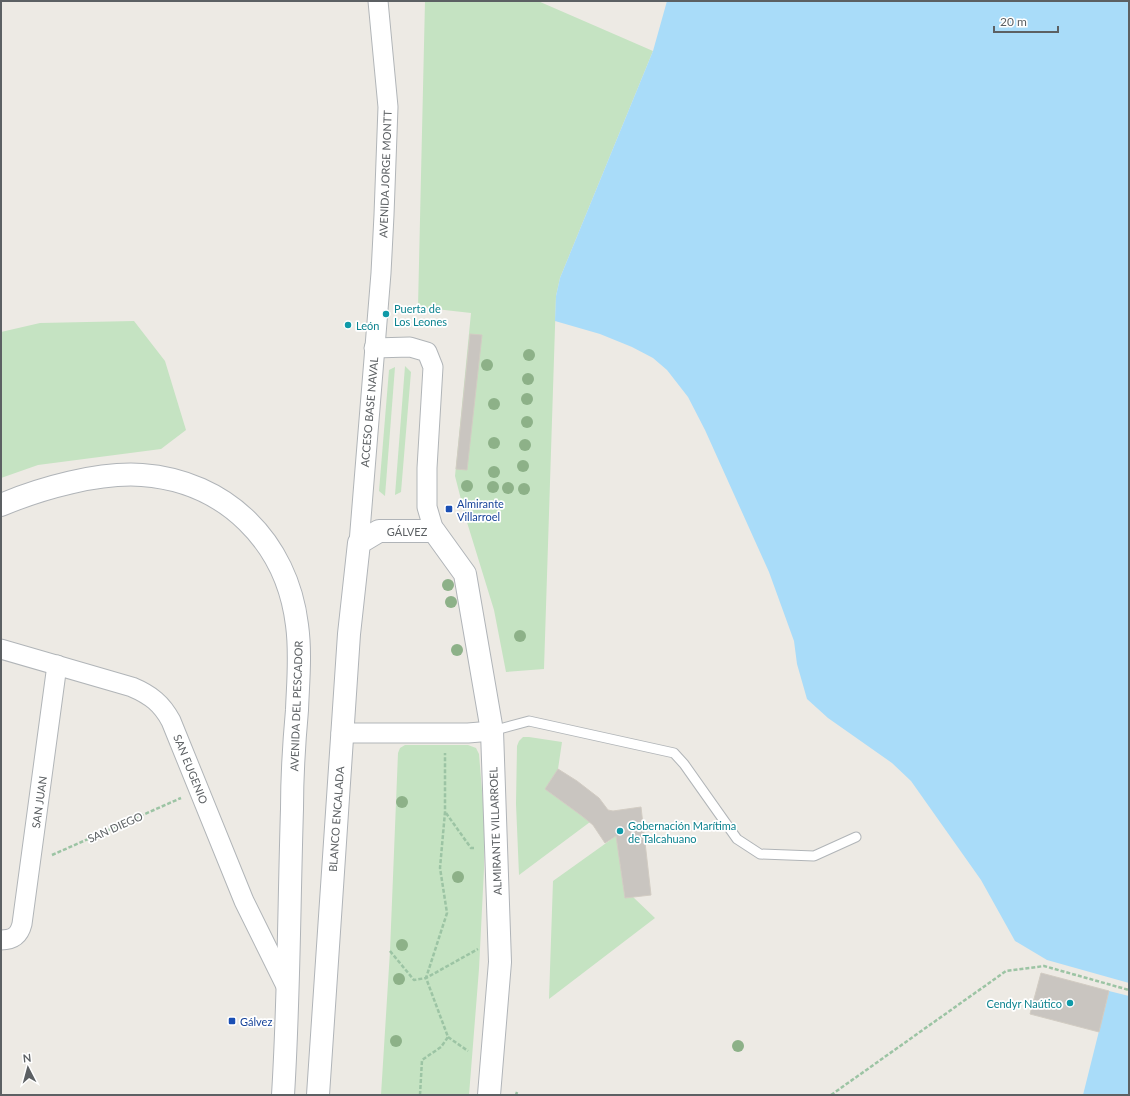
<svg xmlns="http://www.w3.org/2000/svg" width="1130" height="1096" viewBox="0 0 1130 1096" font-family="Lato,sans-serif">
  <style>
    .green { fill: #c5e3c2 }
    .water { fill: #a9dcf9 }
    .building { fill: #c9c5c0; stroke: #d2ccc3 }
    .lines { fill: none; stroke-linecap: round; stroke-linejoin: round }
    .lane-casing { stroke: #b1b5b8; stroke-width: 11 }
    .street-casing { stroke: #b1b5b8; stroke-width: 21 }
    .secondary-casing { stroke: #b0b4b8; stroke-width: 24 }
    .path { stroke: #9cc4a4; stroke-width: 2.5; stroke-dasharray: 4 2; stroke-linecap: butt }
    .lane { stroke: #fff; stroke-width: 9 }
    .street { stroke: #fff; stroke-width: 19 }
    .secondary { stroke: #fff; stroke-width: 22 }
    .tree { fill: #8db188 }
    .culture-dot { fill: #0f9aa8; stroke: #fff; stroke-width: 1.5 }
    .transit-dot { fill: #1a4fb4; stroke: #fff; stroke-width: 1.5 }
    .labels { text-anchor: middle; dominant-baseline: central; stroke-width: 3.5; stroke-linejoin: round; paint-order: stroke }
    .street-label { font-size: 11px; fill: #5c6063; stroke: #fff }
    .culture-label { font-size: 11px; fill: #0d838f; stroke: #fff; text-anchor: start }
    .transit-label { font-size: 11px; fill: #164399; stroke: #fff; text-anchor: start }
  </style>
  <rect width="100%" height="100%" fill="#edeae4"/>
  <!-- green -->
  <g class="green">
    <path d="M425 1H538L653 51 560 278 556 296 544 669 506 672 494 610 466 519 455 476 471 313 418 307Z"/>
    <path d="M134 321 165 361 186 430 161 449 38 465 1 478V332L40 323Z"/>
    <path d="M405 366 411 372 401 492 395 495Z"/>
    <path d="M395 367 385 496 379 491 389 370Z"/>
    <path d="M523 737H529L562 742 558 769 545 789 582 816 590 822 519 875 516 804 517 746 519 741Z"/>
    <path d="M405 745H468L476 748 479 754 484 815V869L479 969 469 1095H381L390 951 398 753 400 748Z"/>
    <path d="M616 836 625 898 633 897 655 918 549 999 553 881Z"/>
  </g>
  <!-- water -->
  <g class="water">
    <path d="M667 1H1129V983L1047 960 1015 941 981 880 911 781 892 763 828 718 807 699 797 664 794 641 769 572 705 430 688 397 667 370 653 358 632 347 600 334 555 321 556 296 560 278 653 51Z"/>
    <path d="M1109 991 1129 996V1095H1083Z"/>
  </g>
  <!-- building -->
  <g class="building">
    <path d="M470 334 482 335 467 470 456 469Z"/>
    <path d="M558 769 577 781 599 798 608 810 613 811 641 807 651 895 625 898 616 836 605 843 593 825 582 816 545 789Z"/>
    <path d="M1041 973 1109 991 1099 1032 1030 1014Z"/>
  </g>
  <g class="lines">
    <!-- lane casing -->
    <g class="lane-casing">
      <path id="lane" d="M492 731 529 721 674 753 684 764 737 839 760 854 814 856 856 837"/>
    </g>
    <!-- street casing -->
    <g class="street-casing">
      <g id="street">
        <path d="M374 348 410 347 427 352 433 367 427 468V507L434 531"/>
        <path d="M359 543 381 273 384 215 388 107 378 1"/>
        <path d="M1 649 132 687C151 695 162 704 171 721L244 901 288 990"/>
        <path d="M341 733H468L492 731"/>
        <path d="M1 940C13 940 19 936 22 924L57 665"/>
      </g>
    </g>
    <!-- secondary casing -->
    <g class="secondary-casing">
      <g id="secondary">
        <path d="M1 505C41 488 99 472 142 475 226 481 287 542 297 625 301 654 298 682 297 710 294 743 292 776 292 809 289 904 289 1000 283 1095"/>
        <path d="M318 1095 349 634 359 543 379 531H434L465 574 492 731 500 962 489 1095"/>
      </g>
    </g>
    <!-- path -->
    <g class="path">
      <path d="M446 813 471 848H474"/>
      <path d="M52 855 181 798"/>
      <path d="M390 951 414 980 426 978 478 949"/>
      <path d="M448 1037 468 1051"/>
      <path d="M420 1095 422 1060 441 1047 448 1037 426 978 447 913 440 868 445 812V753"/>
      <path d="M516 1095 517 1092"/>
      <path d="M831 1095 1006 971 1044 966 1129 990"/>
    </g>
    <!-- lane -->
    <use href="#lane" class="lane"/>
    <!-- street -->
    <use href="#street" class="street"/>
    <!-- secondary -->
    <use href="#secondary" class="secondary"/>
  </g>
  <!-- trees -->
  <g class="tree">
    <circle cx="529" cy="355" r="6"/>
    <circle cx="487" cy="365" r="6"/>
    <circle cx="528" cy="379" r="6"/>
    <circle cx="527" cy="399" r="6"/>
    <circle cx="494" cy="404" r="6"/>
    <circle cx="527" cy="422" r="6"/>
    <circle cx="494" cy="443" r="6"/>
    <circle cx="525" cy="445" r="6"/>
    <circle cx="523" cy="466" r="6"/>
    <circle cx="494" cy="472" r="6"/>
    <circle cx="467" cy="486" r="6"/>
    <circle cx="493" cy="487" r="6"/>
    <circle cx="508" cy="488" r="6"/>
    <circle cx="524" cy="489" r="6"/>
    <circle cx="448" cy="585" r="6"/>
    <circle cx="451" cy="602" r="6"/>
    <circle cx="520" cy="636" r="6"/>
    <circle cx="457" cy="650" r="6"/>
    <circle cx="402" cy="802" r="6"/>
    <circle cx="458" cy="877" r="6"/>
    <circle cx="402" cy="945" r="6"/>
    <circle cx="399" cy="979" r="6"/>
    <circle cx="396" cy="1041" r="6"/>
    <circle cx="738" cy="1046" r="6"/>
  </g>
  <!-- markers -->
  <g class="culture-dot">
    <circle cx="386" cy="314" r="4"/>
    <circle cx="348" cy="325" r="4"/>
    <circle cx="620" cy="831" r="4"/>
    <circle cx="1070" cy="1003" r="4"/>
  </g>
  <g class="transit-dot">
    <rect x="445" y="505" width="8" height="8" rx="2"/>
    <rect x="228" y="1017" width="8" height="8" rx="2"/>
  </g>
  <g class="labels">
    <!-- street labels -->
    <g class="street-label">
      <text transform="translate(385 174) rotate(-88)">AVENIDA JORGE MONTT</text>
      <text transform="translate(369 412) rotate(-85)">ACCESO BASE NAVAL</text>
      <text x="407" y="531">GÁLVEZ</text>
      <text transform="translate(296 706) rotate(-88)">AVENIDA DEL PESCADOR</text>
      <text transform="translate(191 769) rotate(68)">SAN EUGENIO</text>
      <text transform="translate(39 802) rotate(-82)">SAN JUAN</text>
      <text transform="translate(336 819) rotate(-86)">BLANCO ENCALADA</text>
      <text transform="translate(115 827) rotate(-24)">SAN DIEGO</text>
      <text transform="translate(495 831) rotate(-92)">ALMIRANTE VILLARROEL</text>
    </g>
    <!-- culture labels -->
    <g class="culture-label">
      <text x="394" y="308">Puerta de<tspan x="394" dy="13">Los Leones</tspan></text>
      <text x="356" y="325">León</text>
      <text x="628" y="825">Gobernación Marítima<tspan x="628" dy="13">de Talcahuano</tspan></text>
      <text x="1062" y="1003" text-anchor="end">Cendyr Naútico</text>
    </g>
    <!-- transit labels -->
    <g class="transit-label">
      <text x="457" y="503">Almirante<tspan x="457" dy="13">Villarroel</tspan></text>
      <text x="240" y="1021">Gálvez</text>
    </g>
  </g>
  <!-- border -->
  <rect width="1130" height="1096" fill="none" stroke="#5c6063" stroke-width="4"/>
  <!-- north arrow -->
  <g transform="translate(28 1068) rotate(354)" stroke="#ffffff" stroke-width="3" paint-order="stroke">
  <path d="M0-3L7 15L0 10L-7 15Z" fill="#5c6063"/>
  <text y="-6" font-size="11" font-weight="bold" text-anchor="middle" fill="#5c6063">N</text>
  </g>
  <!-- scale -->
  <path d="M994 26v6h64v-6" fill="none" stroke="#5c6063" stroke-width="2"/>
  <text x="1000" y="26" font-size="12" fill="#5c6063" stroke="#ffffff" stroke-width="3" paint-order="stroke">20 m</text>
</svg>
